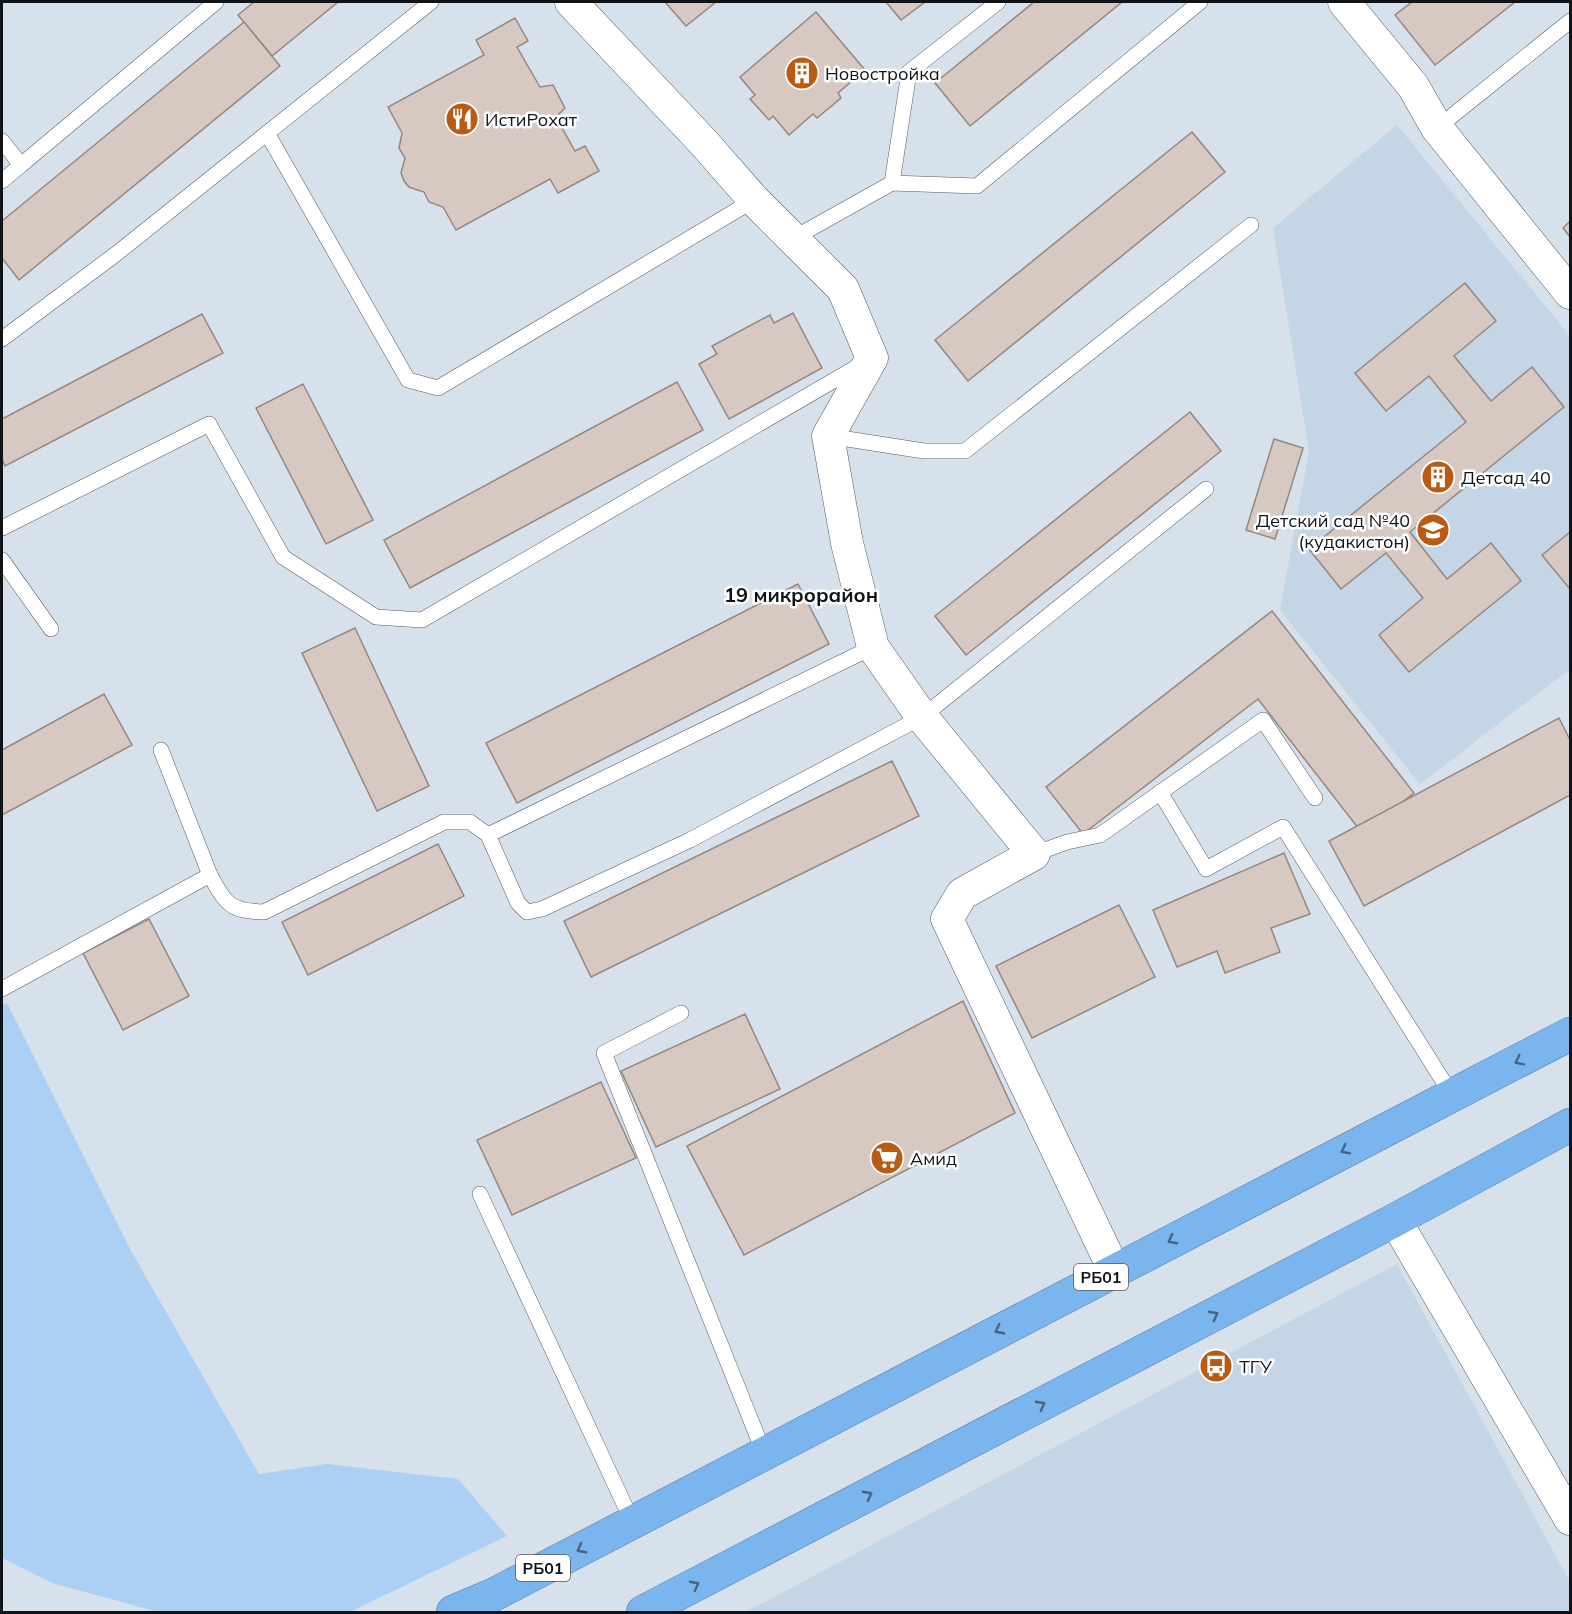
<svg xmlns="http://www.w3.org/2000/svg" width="1572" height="1614" viewBox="0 0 1572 1614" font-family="Mulish,sans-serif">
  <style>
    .built { fill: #c4d5e5 }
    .green { fill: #acd0f4 }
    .building { fill: #d7c9c1; stroke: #948780; stroke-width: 1.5 }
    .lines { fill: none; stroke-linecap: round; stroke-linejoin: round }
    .lane-casing { stroke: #535c65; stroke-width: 16 }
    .street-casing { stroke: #535c65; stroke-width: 33 }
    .highway-casing { stroke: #567da3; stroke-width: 34 }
    .lane { stroke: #fff; stroke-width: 15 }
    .street { stroke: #fff; stroke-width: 32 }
    .highway { stroke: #7bb5ee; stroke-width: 33 }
    .oneway { stroke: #466483 }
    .labels { text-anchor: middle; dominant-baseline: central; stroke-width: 5; stroke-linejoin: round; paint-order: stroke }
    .shield { fill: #fff; stroke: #585a5d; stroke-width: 1.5 }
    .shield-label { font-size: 16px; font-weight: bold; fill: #101418 }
    .poi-label { font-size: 18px; fill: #101418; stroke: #fff; text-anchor: start }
    .neighbourhood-label { font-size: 20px; font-weight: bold; fill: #101418; stroke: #fff }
  </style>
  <rect width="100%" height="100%" fill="#d7e1ec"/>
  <!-- built -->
  <g class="built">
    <path d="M1397 125 1570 336V669L1420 784 1280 610 1309 451 1273 228Z"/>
    <path d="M1397 1264 1570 1582V1612H746Z"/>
  </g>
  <!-- green -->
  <path class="green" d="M7 1003 131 1251 259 1474 327 1464 458 1479 507 1536 350 1612H158L52 1583 2 1558V1006Z"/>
  <!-- building -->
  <g class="building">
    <path d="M254 2H338L272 56 238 15Z"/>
    <path d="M665 2H716L686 26Z"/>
    <path d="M886 2H925L901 20Z"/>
    <path d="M1034 2H1122L970 126 935 83Z"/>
    <path d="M1412 2H1515L1435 65 1395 15Z"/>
    <path d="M816 12 865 70 838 93 841 98 817 118 813 114 789 135 773 116 769 120 750 99 755 95 740 77Z"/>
    <path d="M515 18 528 41 517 47 540 87 553 85 565 108 556 117 575 151 585 146 599 171 558 193 550 179 456 230 443 207 429 202 424 192 409 187 404 181 401 173 405 158 399 148 402 133 388 107 484 55 476 40Z"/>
    <path d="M244 22 280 66 19 280 2 258V221Z"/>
    <path d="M1192 132 1225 172 968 381 935 340Z"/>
    <path d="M1570 221V237L1563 228Z"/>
    <path d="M1465 283 1496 321 1454 356 1491 401 1532 367 1564 407 1410 532 1447 579 1491 543 1521 581 1409 672 1379 635 1423 598 1386 553 1341 589 1309 549 1466 422 1429 376 1386 411 1355 373Z"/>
    <path d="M793 313 822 368 729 419 699 364 717 354 712 346 770 315 774 323Z"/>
    <path d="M202 314 223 353 5 466 2 459V419Z"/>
    <path d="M677 382 703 430 410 588 384 540Z"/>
    <path d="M303 384 373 520 326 544 256 408Z"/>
    <path d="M1190 412 1221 451 966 655 935 616Z"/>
    <path d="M1274 439 1303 448 1275 539 1246 530Z"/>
    <path d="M1570 532V587L1569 588 1542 555Z"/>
    <path d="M798 584 829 644 517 803 486 743Z"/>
    <path d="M1272 611 1414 793 1362 833 1258 699 1083 834 1046 787Z"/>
    <path d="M355 628 429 786 377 811 302 653Z"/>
    <path d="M104 694 132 745 2 815V750Z"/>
    <path d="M1559 718 1570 740V795L1364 906 1329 841Z"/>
    <path d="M892 761 919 816 591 977 564 921Z"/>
    <path d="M438 844 464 896 308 975 282 922Z"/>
    <path d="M1284 853 1310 914 1271 928 1280 952 1225 973 1217 951 1177 967 1153 910Z"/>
    <path d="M1119 905 1155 977 1032 1038 996 966Z"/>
    <path d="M149 919 189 996 123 1030 83 953Z"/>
    <path d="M963 1001 1015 1113 744 1255 687 1146Z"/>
    <path d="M745 1014 780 1089 656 1147 621 1071Z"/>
    <path d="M601 1082 636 1158 512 1215 477 1140Z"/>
  </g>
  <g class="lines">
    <!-- lane casing -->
    <g class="lane-casing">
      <g id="lane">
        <path d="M1437 128 1570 21"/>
        <path d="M267 133 408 380 438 388 754 200"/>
        <path d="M2 141 21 165 216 2"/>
        <path d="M2 181 21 165"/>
        <path d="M892 183 909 72 998 2"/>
        <path d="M792 239 892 183 977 186 1200 2"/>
        <path d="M2 339 116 254 431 2"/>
        <path d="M828 436 924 451H965L1251 225"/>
        <path d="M2 528 209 424 283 557 376 617 422 620 862 364"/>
        <path d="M2 560 51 629"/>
        <path d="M161 750 210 875"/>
        <path d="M1160 792 1206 869 1283 827 1452 1095"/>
        <path d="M488 835 873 647"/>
        <path d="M1034 854 1067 842 1100 835 1263 720 1315 798"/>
        <path d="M2 989 210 875C226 904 229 911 264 912L444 822H470L488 835 518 903 527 912 542 909 690 840 922 717 1206 489"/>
        <path d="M681 1013 604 1053 764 1453"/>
        <path d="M480 1194 632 1521"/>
      </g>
    </g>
    <!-- street casing -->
    <g class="street-casing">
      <g id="street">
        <path d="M571 2 705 144 754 200 843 289 872 358 828 436 847 543 873 647 922 717 1034 854 962 894 947 919 1114 1270"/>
        <path d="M1344 2 1413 86 1437 128 1570 293"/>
        <path d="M1395 1220 1570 1519"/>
      </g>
    </g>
    <!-- highway casing -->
    <g class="highway-casing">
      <g id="highway">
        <path d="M453 1612 493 1595 1570 1034"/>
        <path d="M643 1612 1395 1220 1570 1125"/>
      </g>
    </g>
    <!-- lane -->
    <use href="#lane" class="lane"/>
    <!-- street -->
    <use href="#street" class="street"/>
    <!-- highway -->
    <use href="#highway" class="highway"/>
  </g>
  <!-- one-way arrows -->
  <defs><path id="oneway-chevron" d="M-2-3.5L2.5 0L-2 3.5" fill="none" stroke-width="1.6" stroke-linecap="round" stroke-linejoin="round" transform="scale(1.5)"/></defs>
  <g class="oneway">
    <use href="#oneway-chevron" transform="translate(1519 1061) rotate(153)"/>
    <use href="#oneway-chevron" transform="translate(1345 1150) rotate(153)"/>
    <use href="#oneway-chevron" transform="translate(1172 1240) rotate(152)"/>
    <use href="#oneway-chevron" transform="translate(1214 1315) rotate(-28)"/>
    <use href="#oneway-chevron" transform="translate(999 1330) rotate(152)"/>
    <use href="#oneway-chevron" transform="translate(1041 1405) rotate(-28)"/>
    <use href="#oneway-chevron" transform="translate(868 1495) rotate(-28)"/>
    <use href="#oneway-chevron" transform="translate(581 1549) rotate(152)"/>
    <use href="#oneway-chevron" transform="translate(695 1585) rotate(-28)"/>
  </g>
  <!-- icons -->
  <defs>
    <g id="building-disc" transform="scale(1.725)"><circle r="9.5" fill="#ba5b13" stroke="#fff"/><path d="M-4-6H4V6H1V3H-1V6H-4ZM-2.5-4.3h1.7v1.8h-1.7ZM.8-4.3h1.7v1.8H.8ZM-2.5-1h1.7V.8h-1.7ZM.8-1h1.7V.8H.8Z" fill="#fff"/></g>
    <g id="restaurant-disc" transform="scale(1.725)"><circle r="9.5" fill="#ba5b13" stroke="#fff"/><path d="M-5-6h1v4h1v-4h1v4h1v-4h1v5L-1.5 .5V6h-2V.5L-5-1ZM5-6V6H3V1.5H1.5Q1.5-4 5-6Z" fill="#fff"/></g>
    <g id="school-disc" transform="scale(1.725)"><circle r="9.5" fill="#ba5b13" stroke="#fff"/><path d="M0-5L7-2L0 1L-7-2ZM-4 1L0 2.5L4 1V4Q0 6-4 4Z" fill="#fff"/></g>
    <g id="supermarket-disc" transform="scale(1.725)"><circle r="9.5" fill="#ba5b13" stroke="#fff"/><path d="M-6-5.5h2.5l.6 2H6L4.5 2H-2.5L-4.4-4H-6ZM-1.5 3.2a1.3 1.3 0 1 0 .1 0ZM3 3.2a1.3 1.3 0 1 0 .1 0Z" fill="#fff"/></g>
    <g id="bus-disc" transform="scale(1.725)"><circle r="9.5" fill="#ba5b13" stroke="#fff"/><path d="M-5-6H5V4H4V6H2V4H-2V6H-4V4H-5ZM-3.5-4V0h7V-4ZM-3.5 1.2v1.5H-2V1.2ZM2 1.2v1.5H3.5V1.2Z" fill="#fff"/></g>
  </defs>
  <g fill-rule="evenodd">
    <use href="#building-disc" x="802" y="73"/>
    <use href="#restaurant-disc" x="462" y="119"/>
    <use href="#building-disc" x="1438" y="477"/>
    <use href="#school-disc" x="1433" y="530"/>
    <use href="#supermarket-disc" x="887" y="1158"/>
    <use href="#bus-disc" x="1216" y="1366"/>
  </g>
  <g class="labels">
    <!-- shield labels -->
    <g class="shield">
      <rect x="1074" y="1264" width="54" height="26" rx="4.5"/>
      <rect x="516" y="1555" width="54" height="26" rx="4.5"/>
    </g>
    <g class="shield-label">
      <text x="1101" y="1277">РБ01</text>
      <text x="543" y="1568">РБ01</text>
    </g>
    <!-- poi labels -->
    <g class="poi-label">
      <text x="825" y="73">Новостройка</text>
      <text x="485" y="119">ИстиРохат</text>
      <text x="1461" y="477">Детсад 40</text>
      <text x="1410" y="520" text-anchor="end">Детский сад №40<tspan x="1410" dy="21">(кудакистон)</tspan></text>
      <text x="910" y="1158">Амид</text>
      <text x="1239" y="1366">ТГУ</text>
    </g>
    <!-- neighbourhood labels -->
    <g class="neighbourhood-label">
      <text x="801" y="594">19 микрорайон</text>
    </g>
  </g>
  <!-- border -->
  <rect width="1572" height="1614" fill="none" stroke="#101418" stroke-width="6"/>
</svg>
